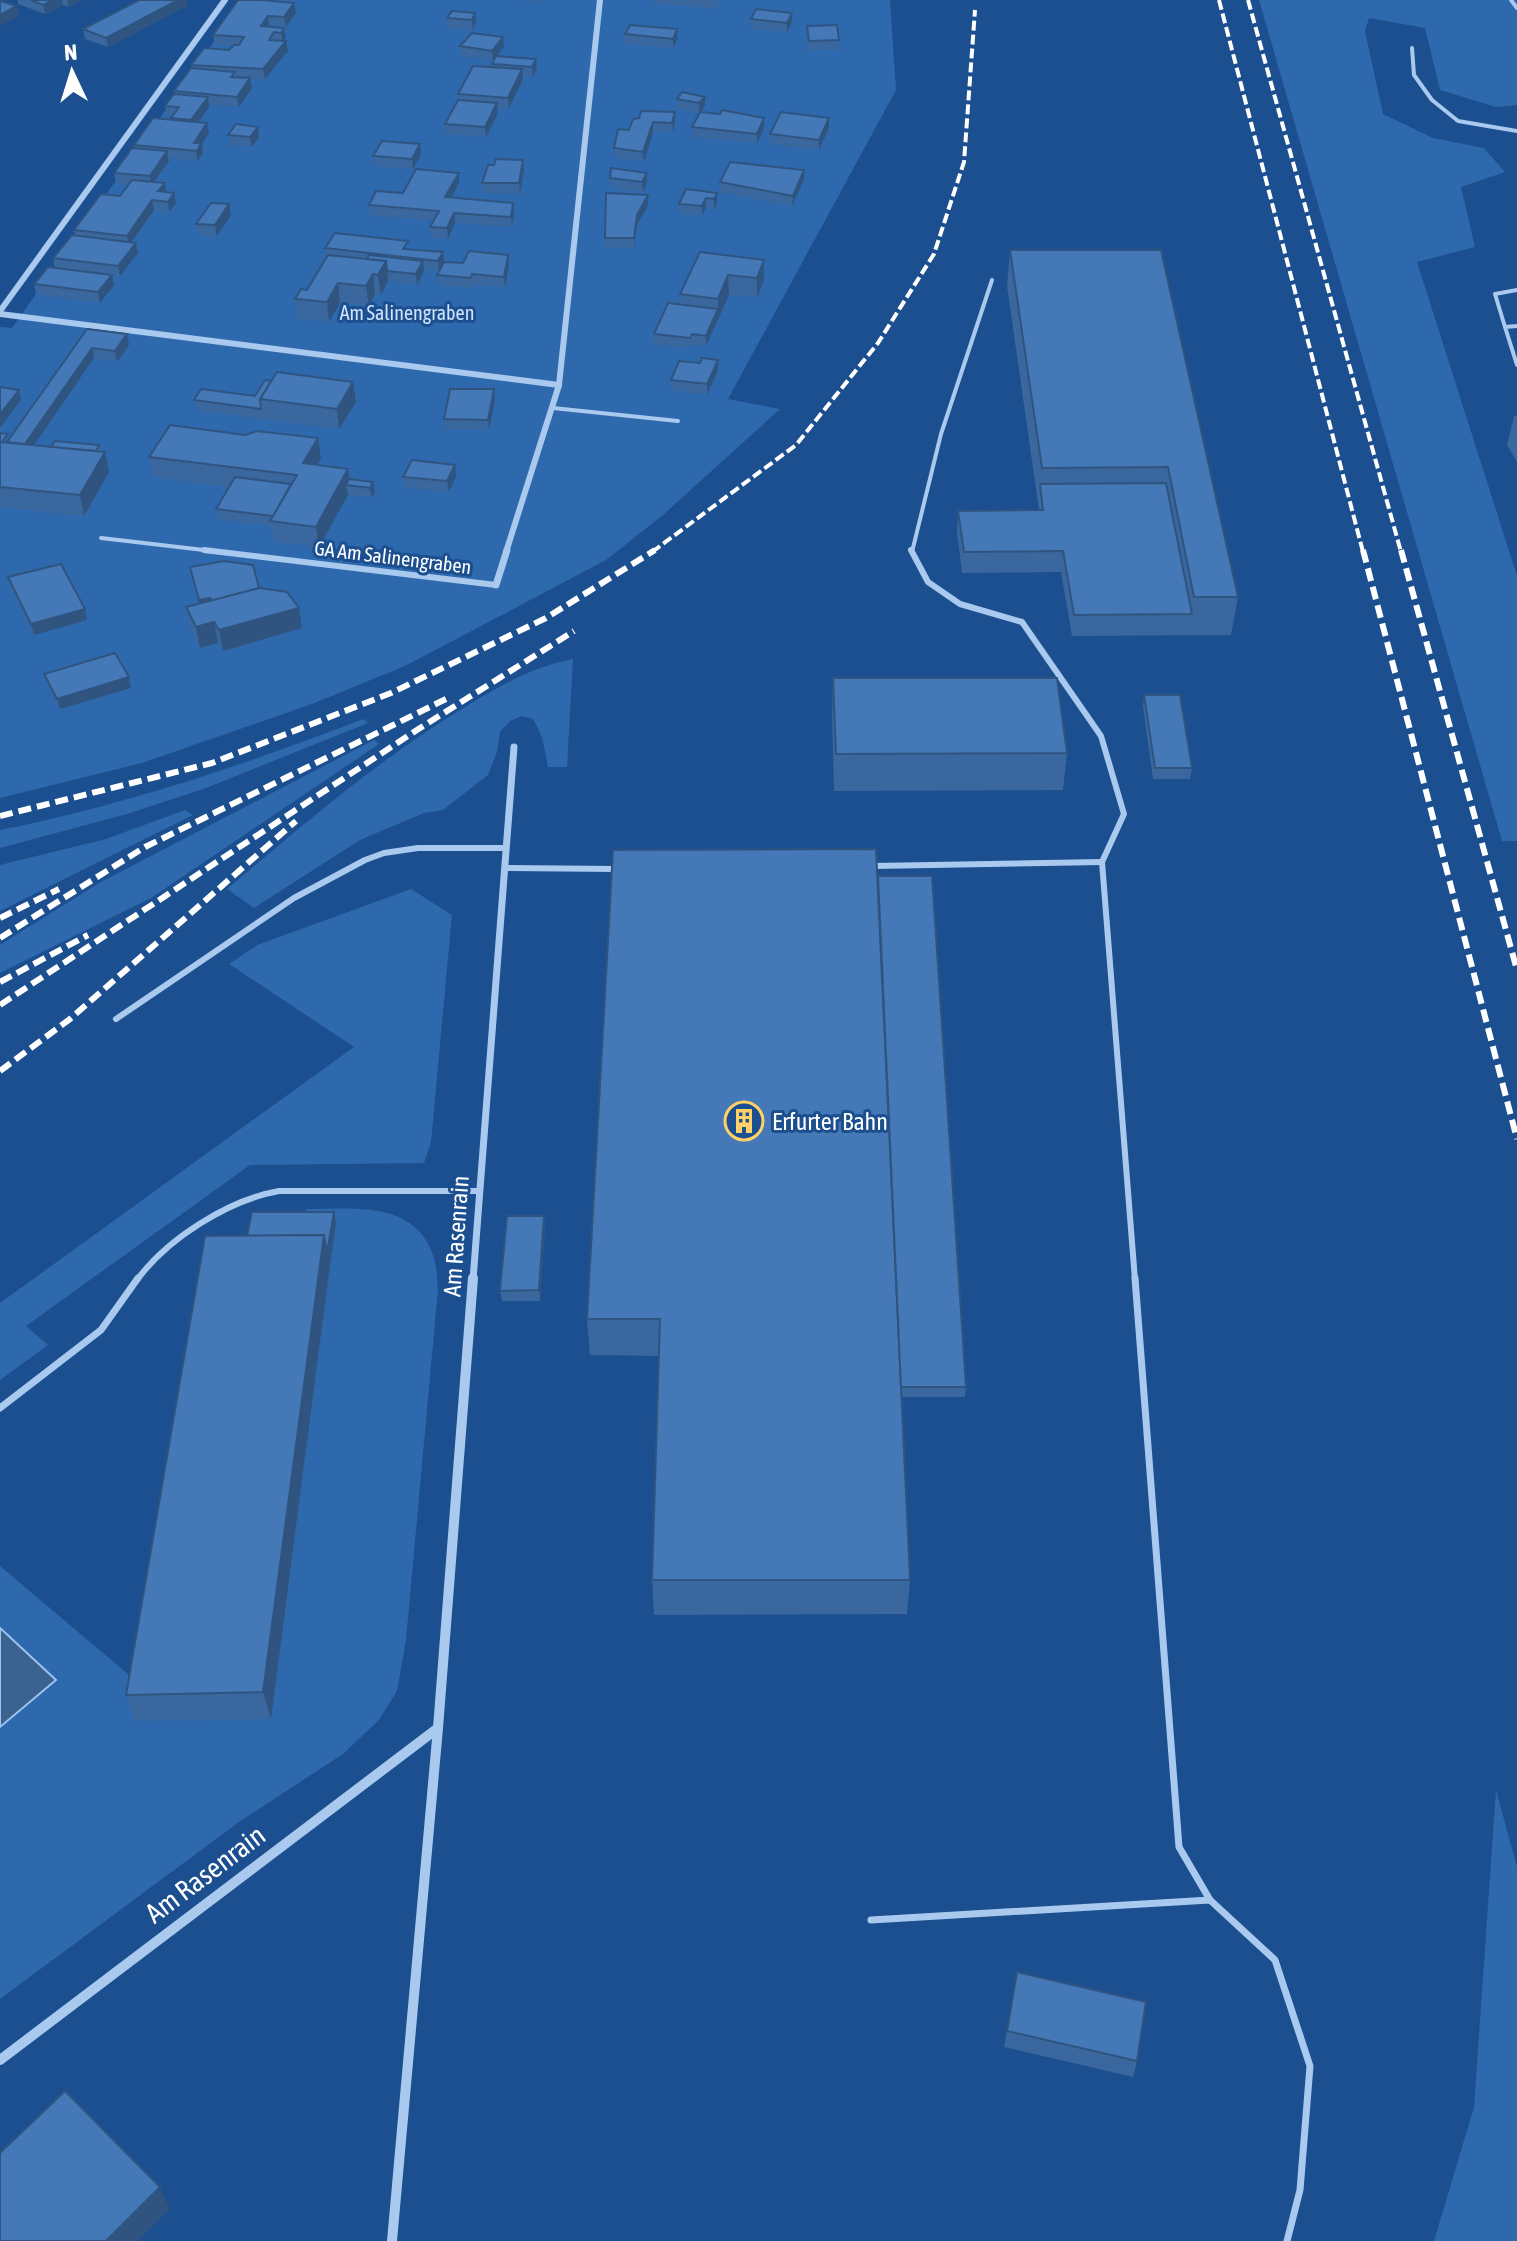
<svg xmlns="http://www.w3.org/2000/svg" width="1517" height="2241" viewBox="0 0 1517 2241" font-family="'Asap Condensed',sans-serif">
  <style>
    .green { fill: #2e69ad }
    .water { fill: #3c6290; stroke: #9cc4f0; stroke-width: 2 }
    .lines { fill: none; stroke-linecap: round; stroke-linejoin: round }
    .service-far2 { stroke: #a9c9ee; stroke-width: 4 }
    .service-far1 { stroke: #a9c9ee; stroke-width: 6 }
    .service { stroke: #a9c9ee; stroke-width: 7 }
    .minor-far2 { stroke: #a9c9ee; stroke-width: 6 }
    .minor-far1 { stroke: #a9c9ee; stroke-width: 7 }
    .minor { stroke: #a9c9ee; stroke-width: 10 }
    .rail-far1 { stroke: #fff; stroke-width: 4; stroke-dasharray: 10 4; stroke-linecap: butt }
    .rail { stroke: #fff; stroke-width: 6; stroke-dasharray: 13 6; stroke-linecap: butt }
    .wall { fill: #3a679d }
    .shaded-wall { fill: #305480 }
    .building { fill: #4478b7; stroke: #305480; stroke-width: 2 }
    .labels { text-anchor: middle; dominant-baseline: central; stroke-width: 6; stroke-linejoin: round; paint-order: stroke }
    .far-park-label { font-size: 20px; fill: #cfe3fa; stroke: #1b4f8f }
    .far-street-label { font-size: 20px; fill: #fff; stroke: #1b4f8f }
    .poi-label { font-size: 24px; fill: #fff; stroke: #1b4f8f; text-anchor: start }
    .street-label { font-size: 24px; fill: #fff; stroke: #1b4f8f }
    .near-street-label { font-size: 28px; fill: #fff; stroke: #1b4f8f }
  </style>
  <rect width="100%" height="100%" fill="#1b4f8f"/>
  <!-- green -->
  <g class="green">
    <path d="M243 0H890L896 90 728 399 780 409 663 515 606 560 405 666 312 704 142 763 0 798V327L12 328Z"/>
    <path d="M1259 0H1517V105L1496 107 1440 90 1425 28 1369 18 1365 31 1383 114 1433 138 1484 148 1505 172 1461 187 1475 247 1417 262 1517 576V841H1502Z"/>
    <path d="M573 659 567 767H548C544 746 544 738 533 719L522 716 510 721 500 732 497 752 488 775 443 810 424 813 360 840 254 908 227 889C303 825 376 761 462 709 498 687 531 667 573 659Z"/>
    <path d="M363 719 368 723 206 788 127 814 0 848V830C125 805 244 765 363 719Z"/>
    <path d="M374 740 379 744 151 898 0 973V945L99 883Z"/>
    <path d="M185 810 193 815 0 911V865L106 839Z"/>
    <path d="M411 889 452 915 431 1142 424 1163 250 1165 26 1326 48 1345 0 1380V1303L354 1047 229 964 257 945Z"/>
    <path d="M307 1209C354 1209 417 1200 434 1258 437 1268 437 1280 438 1289L406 1640 397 1691 379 1720 343 1754 239 1822 0 1999V1727L55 1680 0 1628V1566L141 1685 270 1719 336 1223 293 1222Z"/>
    <path d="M1496 1790 1517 1867V2241H1434L1474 2107Z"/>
  </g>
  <!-- water -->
  <path class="water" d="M0 1628 56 1680 0 1727Z"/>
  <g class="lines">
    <!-- service-far2 -->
    <g class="service-far2">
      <path d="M1511 0 1517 8"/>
      <path d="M1412 48 1414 75 1432 100 1458 121 1517 131"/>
      <path d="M1517 326 1505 327 1517 365"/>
      <path d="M1505 327 1495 294 1517 290"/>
      <path d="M553 408 678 421"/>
      <path d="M101 538 221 552"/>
      <path d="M912 552 941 434 992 280"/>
    </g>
    <!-- service-far1 -->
    <g class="service-far1">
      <path d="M204 550 496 585"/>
      <path d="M911 550 928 582 960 604 1022 622 1101 736 1124 814 1102 862 1135 1280"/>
      <path d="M872 866 1102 862"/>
      <path d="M505 868 617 869"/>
      <path d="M116 1019 294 898 365 860 384 853 418 848H506"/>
      <path d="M137 1280C167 1239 228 1200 279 1191H480"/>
    </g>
    <!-- service -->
    <g class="service">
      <path d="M1135 1278 1179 1847 1210 1900"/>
      <path d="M0 1408 101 1330 138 1278"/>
      <path d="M871 1920 1210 1900 1275 1960 1310 2066 1300 2190 1287 2241"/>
    </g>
    <!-- minor-far2 -->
    <g class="minor-far2">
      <path d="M0 311 225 0"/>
      <path d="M0 314 559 385"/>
      <path d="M506 552 559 385 600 0"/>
    </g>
    <!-- minor-far1 -->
    <g class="minor-far1">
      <path d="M496 585 507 550"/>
      <path d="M473 1280 514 747"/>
    </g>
    <!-- minor -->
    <g class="minor">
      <path d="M0 2060 438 1728"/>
      <path d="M392 2241 438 1728 473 1278"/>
    </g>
    <!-- rail-far1 -->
    <g class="rail-far1">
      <path d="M1219 0 1363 552"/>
      <path d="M1248 0 1401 552"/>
      <path d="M652 552 796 445 878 343 934 254 964 162 975 10"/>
    </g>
    <!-- rail -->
    <g class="rail">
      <path d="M1363 550 1517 1139"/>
      <path d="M1401 550 1517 970"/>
      <path d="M0 816 212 763 391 693 546 618 655 550"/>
      <path d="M0 918 59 889"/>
      <path d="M0 938 145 847 446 699"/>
      <path d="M0 982 88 935"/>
      <path d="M0 1005 420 728 574 631"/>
      <path d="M0 1071 70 1019 296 821"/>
    </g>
  </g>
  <!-- wall -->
  <g class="wall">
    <path d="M18 0H82L68 7 63 5 45 14 18 4Z"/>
    <path d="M517 0H541L540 2Z"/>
    <path d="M652 0H720L716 9 652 3Z"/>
    <path d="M268 1 294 3 296 13 286 27 269 25 268 26 284 28 286 38 284 41 288 51 265 79 236 77 250 78 252 88 239 107 209 104V107L198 123H207L209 133 202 144 203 153 198 161 168 158 169 161 154 182 165 183 166 192 174 193 176 203 169 212 154 210 132 242 138 253 120 276 112 275 114 285 100 303 36 294 34 284 55 267 53 258 75 235 74 230 120 196 129 184 116 183 114 173 135 148 134 145 171 120 172 116H167L165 106 175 94 174 91 192 68 191 65 229 50 233 46 215 45 213 35Z"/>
    <path d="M188 5 108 47 85 39 83 29Z"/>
    <path d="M475 13 476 23 473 30 448 28 447 18Z"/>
    <path d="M792 13V22L787 32 751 29V19Z"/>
    <path d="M807 26 839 40V50H808Z"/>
    <path d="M625 34 678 39 673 48 625 44Z"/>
    <path d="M460 46 504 47 497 56 537 69 533 77 523 76V79L509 108 498 107V113L486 137 446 134 445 124 458 100V94L492 67V64L496 57 493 60 461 56Z"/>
    <path d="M705 97V106L700 112 764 128 757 143 693 137 692 127 699 113 677 109V99Z"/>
    <path d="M639 118 675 122 673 132H653L644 162 614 158V148Z"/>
    <path d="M829 118V128L819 150 770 144V134Z"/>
    <path d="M228 135 259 137 252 147 230 145Z"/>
    <path d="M420 144 421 154 413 169 374 166 373 156Z"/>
    <path d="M524 170 520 194 483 193 482 183Z"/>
    <path d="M459 173V183L451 198 514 214 512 227 455 223 448 239 431 237 430 227 433 221 370 215 369 205Z"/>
    <path d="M610 178 647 183 643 192 611 188Z"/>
    <path d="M804 180 792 206 720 192V182Z"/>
    <path d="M717 193V203L714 209 706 208 702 216 679 214V204Z"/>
    <path d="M648 195V206L637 225 634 248H605V238Z"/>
    <path d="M231 215 217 236 198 234 196 224Z"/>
    <path d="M325 248 409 249 443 252 444 262 509 265 505 287 473 285 472 288 438 285 437 275 439 271 424 269 417 285 388 281 381 295 375 294 369 306 340 303 329 322 298 319 295 299 307 290 326 258Z"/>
    <path d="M1010 250H1161L1238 597 1231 635 1072 636 1061 572 962 573 957 532 958 511 1039 510 1007 286Z"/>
    <path d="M700 252 764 280 757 298 729 295 706 346 692 345 691 348 654 344V334L680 304V294Z"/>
    <path d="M87 329 127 334 129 345 117 362 94 358 34 445 51 447 99 445 100 451 105 452 109 472 84 516 0 507V433L10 439Z"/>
    <path d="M718 370 707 395 671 390V380Z"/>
    <path d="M271 381 353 382 356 402 339 429 196 410 194 400 255 396Z"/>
    <path d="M494 389 495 400 489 430 445 429 444 419Z"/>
    <path d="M1514 416H1517V462L1507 445Z"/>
    <path d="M245 435 318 438 321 458 317 465 348 469 349 479 373 482 375 492 372 498 348 495 319 547 274 542 271 526 218 519 216 509 230 487 153 477 149 457Z"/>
    <path d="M456 476 449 492 405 487 403 477Z"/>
    <path d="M190 567 259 588 299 608 302 628 223 651 218 643 200 648 190 628 186 607 199 604Z"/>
    <path d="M8 577 87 620 34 635 11 588Z"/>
    <path d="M44 674 131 688 60 709 47 684Z"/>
    <path d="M833 678 1067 753 1063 790 834 791 832 716Z"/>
    <path d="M1144 695 1192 768 1190 779H1153L1143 706Z"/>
    <path d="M878 876 966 1387 965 1397H902L910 1580 907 1614 654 1615 652 1580 659 1356 590 1355 587 1319Z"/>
    <path d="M336 1222 271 1719 135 1721 126 1695 247 1236Z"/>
    <path d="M545 1226 540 1301H502L500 1291Z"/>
    <path d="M1017 1972 1137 2061 1133 2077 1004 2047Z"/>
  </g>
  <!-- shaded-wall -->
  <g class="shaded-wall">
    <path d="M52 0H62L63 5 45 14 43 5Z"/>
    <path d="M67 0H82L68 7Z"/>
    <path d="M178 0H187L188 5 108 47 106 38Z"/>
    <path d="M294 3 296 13 286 27 284 17Z"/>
    <path d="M17 6 19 16 0 26V15Z"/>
    <path d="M475 13 476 23 473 30 472 20Z"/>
    <path d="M792 13V22L787 32V23Z"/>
    <path d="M268 16 269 25 262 36 261 26Z"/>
    <path d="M284 28 286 38 283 42 281 33Z"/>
    <path d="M677 29 678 39 673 48V39Z"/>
    <path d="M503 37 504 47 493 60 492 51Z"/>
    <path d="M286 41 288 51 265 79 263 69Z"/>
    <path d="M536 59 537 69 533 77 532 67Z"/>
    <path d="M522 69 523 79 509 108 508 98Z"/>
    <path d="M250 78 252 88 239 107 237 97Z"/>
    <path d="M208 97 209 107 193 130 191 120Z"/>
    <path d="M705 97V106L700 113 699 103Z"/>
    <path d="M497 103 498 113 486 137 485 127Z"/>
    <path d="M675 112V122L673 132 672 123Z"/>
    <path d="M764 118V128L757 143V134Z"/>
    <path d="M829 118V128L819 150V140Z"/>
    <path d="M653 122V132L644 162 643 152Z"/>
    <path d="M207 123 209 133 202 144 203 153 198 161 194 143Z"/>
    <path d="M258 127 259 137 252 147 250 137Z"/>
    <path d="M420 144 421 154 413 169 412 159Z"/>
    <path d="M167 151 169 161 151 186 150 176Z"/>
    <path d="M523 160 524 170 520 194 519 183Z"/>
    <path d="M804 170V180L792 206 793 196Z"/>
    <path d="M459 173V183L446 207 445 197Z"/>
    <path d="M647 173V183L643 192 642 182Z"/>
    <path d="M165 183 166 193 158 191Z"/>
    <path d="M174 193 176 203 169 212 168 202Z"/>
    <path d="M717 193V203L714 209V199Z"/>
    <path d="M648 195V206L637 225 634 248V238L637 215Z"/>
    <path d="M706 198V208L702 216V206Z"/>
    <path d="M152 200 154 210 129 246 127 236Z"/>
    <path d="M513 203 514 214 512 227 511 217Z"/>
    <path d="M229 204 231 215 217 236 215 225Z"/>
    <path d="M454 213 455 223 448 239 447 228Z"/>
    <path d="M136 243 138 253 120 276 118 266Z"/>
    <path d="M443 252 444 263 439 271 438 261Z"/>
    <path d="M508 255 509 265 505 287 504 277Z"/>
    <path d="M764 260V280L757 298V278Z"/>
    <path d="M386 261 388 281 381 295 378 275Z"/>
    <path d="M423 261 424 271 417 285 416 274Z"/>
    <path d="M373 274 375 294 369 306 366 286Z"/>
    <path d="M112 275 114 285 100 303 98 292Z"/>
    <path d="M728 275 729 295 706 346V336L718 309V299Z"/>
    <path d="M338 283 340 303 329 322 327 302Z"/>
    <path d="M127 334 129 345 117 362 115 351Z"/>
    <path d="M92 348 94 358 21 464 18 453Z"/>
    <path d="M718 360V370L707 395V384Z"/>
    <path d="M353 382 356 402 339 429 337 409Z"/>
    <path d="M494 389 495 400 489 430 488 420Z"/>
    <path d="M19 390 21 400 0 428V414Z"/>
    <path d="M318 438 321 458 306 484 303 463Z"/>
    <path d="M105 452 109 472 84 516 80 495Z"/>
    <path d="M455 465 456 476 449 492 447 481Z"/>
    <path d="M348 469 350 485H346L348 495 319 547 316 527Z"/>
    <path d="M373 482 375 492 372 498 370 488Z"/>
    <path d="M210 598 212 609 201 611 199 600Z"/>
    <path d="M299 608 302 628 223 651 219 630Z"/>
    <path d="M85 609 87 620 34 635 31 624Z"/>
    <path d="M214 622 218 643 200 648 196 627Z"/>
    <path d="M129 677 131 688 60 709 57 699Z"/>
    <path d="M334 1212 336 1222 330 1264 327 1253Z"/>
    <path d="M544 1216 545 1226 540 1301 539 1290Z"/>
    <path d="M324 1235 330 1264 271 1719 263 1692Z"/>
    <path d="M160 2187 170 2209 138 2241H106Z"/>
  </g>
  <!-- building -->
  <g class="building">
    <path d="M31 0H52L43 5Z"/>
    <path d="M139 0H178L106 38 83 29Z"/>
    <path d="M238 0H260L294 3 284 17 268 16 261 26 284 28 281 33 274 32 269 40 286 41 263 69 191 65 204 48 229 50 234 45H239L244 37 213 35Z"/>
    <path d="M0 1 17 6 0 15Z"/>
    <path d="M756 9 792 13 787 23 751 19Z"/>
    <path d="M452 11 475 13 472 20 447 18Z"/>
    <path d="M630 25 677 29 673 39 625 34Z"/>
    <path d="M837 25 839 40 809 41 807 26Z"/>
    <path d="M472 33 503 37 492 51 460 46Z"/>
    <path d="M496 56 536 59 532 67 492 64Z"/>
    <path d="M473 66 522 69 508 98 458 94Z"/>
    <path d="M191 68 235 72 231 77 250 78 237 97 174 91Z"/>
    <path d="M682 92 705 97 699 103 677 99Z"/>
    <path d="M174 94 208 97 191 120 171 118 179 107 165 106Z"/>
    <path d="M458 100 497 103 485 127 445 124Z"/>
    <path d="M722 110 764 118 757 134 692 127 700 112 720 114Z"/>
    <path d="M641 111 675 112 672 123 653 122 643 152 614 148 618 129 629 130 633 119 639 118Z"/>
    <path d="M781 112 829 118 819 140 770 134Z"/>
    <path d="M153 118 207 123 194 143H201L197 151 134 145Z"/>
    <path d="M236 124 258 127 250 137 228 135Z"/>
    <path d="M382 141 420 144 412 159 373 156Z"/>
    <path d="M132 148 167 151 150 176 114 173Z"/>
    <path d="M496 159 523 160 519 183H482L488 165H494Z"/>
    <path d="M730 162 804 170 793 196 720 182Z"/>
    <path d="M611 168 647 173 642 182 610 178Z"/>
    <path d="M416 169 459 173 445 197 513 203 511 217 454 213 447 228 430 227 439 211 369 205 376 191 403 193Z"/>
    <path d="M132 180 165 183 158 191 174 193 168 202 152 200 127 236 74 230 101 194 120 196Z"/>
    <path d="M686 189 717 193 714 199 706 198 702 206 679 204Z"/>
    <path d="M606 193 648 195 637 215 634 238H605Z"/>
    <path d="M211 203 229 204 215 225 196 224Z"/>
    <path d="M335 233 408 241 403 249 443 252 438 261 325 248Z"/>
    <path d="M72 235 136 243 118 266 53 258Z"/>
    <path d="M1010 250H1161L1238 597H1194L1168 467 1042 468Z"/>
    <path d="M469 251 508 255 504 277 472 274 471 278 437 275 444 262 463 263Z"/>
    <path d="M700 252 764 260 757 278 728 275 718 299 680 294Z"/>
    <path d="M328 255 386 261 378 275 373 274 366 286 338 283 327 302 295 299 301 289 307 290Z"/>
    <path d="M369 255 423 261 416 274 387 271 386 261 367 259Z"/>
    <path d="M48 267 112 275 98 292 34 284Z"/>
    <path d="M668 303 718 309 706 336 692 334 690 338 654 334Z"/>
    <path d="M87 329 127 334 115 351 92 348 25 444 7 442Z"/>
    <path d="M702 358 718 360 707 384 671 380 679 361 700 363Z"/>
    <path d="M277 372 353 382 337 409 260 399Z"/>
    <path d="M265 380 271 381 260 399 261 409 194 400 201 389 255 396Z"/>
    <path d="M0 387 19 390 0 414Z"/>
    <path d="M450 389H494L488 420 444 419Z"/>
    <path d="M170 425 245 435 257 431 318 438 303 463 348 469 316 527 270 521 297 475 149 457Z"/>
    <path d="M0 433 8 434 2 442H0Z"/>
    <path d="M55 441 99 445 96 451 51 447Z"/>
    <path d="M0 442 105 452 80 495 0 487Z"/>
    <path d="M412 460 455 465 447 481 403 477Z"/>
    <path d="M235 477 291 484 273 516 216 509Z"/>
    <path d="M349 479 373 482 370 488 346 485Z"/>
    <path d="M1166 483 1192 614 1074 615 1063 551 964 552 958 511 1043 510 1040 484Z"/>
    <path d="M224 561 253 565 259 588 211 601 210 598 199 600 190 567Z"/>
    <path d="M61 564 85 609 31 624 8 577Z"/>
    <path d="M260 588 287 592 299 608 219 630 214 622 196 627 186 607Z"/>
    <path d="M115 653 129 677 57 699 44 674Z"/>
    <path d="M833 678H1057L1067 753 836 754Z"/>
    <path d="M1144 695H1180L1192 768H1155Z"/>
    <path d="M876 849 910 1580H652L660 1319H587L613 850Z"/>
    <path d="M878 876H932L966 1387H901Z"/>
    <path d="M252 1212H334L327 1253 324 1235 247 1236Z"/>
    <path d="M507 1216H544L539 1290 500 1291Z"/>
    <path d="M324 1235 263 1692 126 1695 205 1236Z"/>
    <path d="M1017 1972 1146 2002 1137 2061 1007 2031Z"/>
    <path d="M65 2091 160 2187 106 2241H0V2153Z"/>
  </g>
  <!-- icons -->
  <defs>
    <g id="building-ring" transform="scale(2)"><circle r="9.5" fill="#1b4f8f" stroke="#ffd166" stroke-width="1.5"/><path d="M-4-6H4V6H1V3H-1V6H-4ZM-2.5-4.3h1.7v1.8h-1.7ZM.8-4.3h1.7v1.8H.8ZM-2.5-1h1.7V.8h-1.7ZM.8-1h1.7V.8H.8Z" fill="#ffd166"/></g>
  </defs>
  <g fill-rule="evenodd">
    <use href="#building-ring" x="744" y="1121"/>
  </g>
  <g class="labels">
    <!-- far-park labels -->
    <g class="far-park-label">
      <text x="407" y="312">Am Salinengraben</text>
    </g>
    <!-- far-street labels -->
    <g class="far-street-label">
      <text transform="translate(393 557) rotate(7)">GA Am Salinengraben</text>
    </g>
    <!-- poi labels -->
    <g class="poi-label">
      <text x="772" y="1121">Erfurter Bahn</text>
    </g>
    <!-- street labels -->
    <g class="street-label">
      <text transform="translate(456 1236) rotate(-86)">Am Rasenrain</text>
    </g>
    <!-- near-street labels -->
    <g class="near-street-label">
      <text transform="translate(205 1874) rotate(-37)">Am Rasenrain</text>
    </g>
  </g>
  <!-- north arrow -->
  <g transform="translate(72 72) rotate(356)" stroke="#1b4f8f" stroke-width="6" paint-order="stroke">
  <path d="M0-6L14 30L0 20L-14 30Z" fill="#ffffff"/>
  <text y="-12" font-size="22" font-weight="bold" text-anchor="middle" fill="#ffffff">N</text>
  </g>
</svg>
